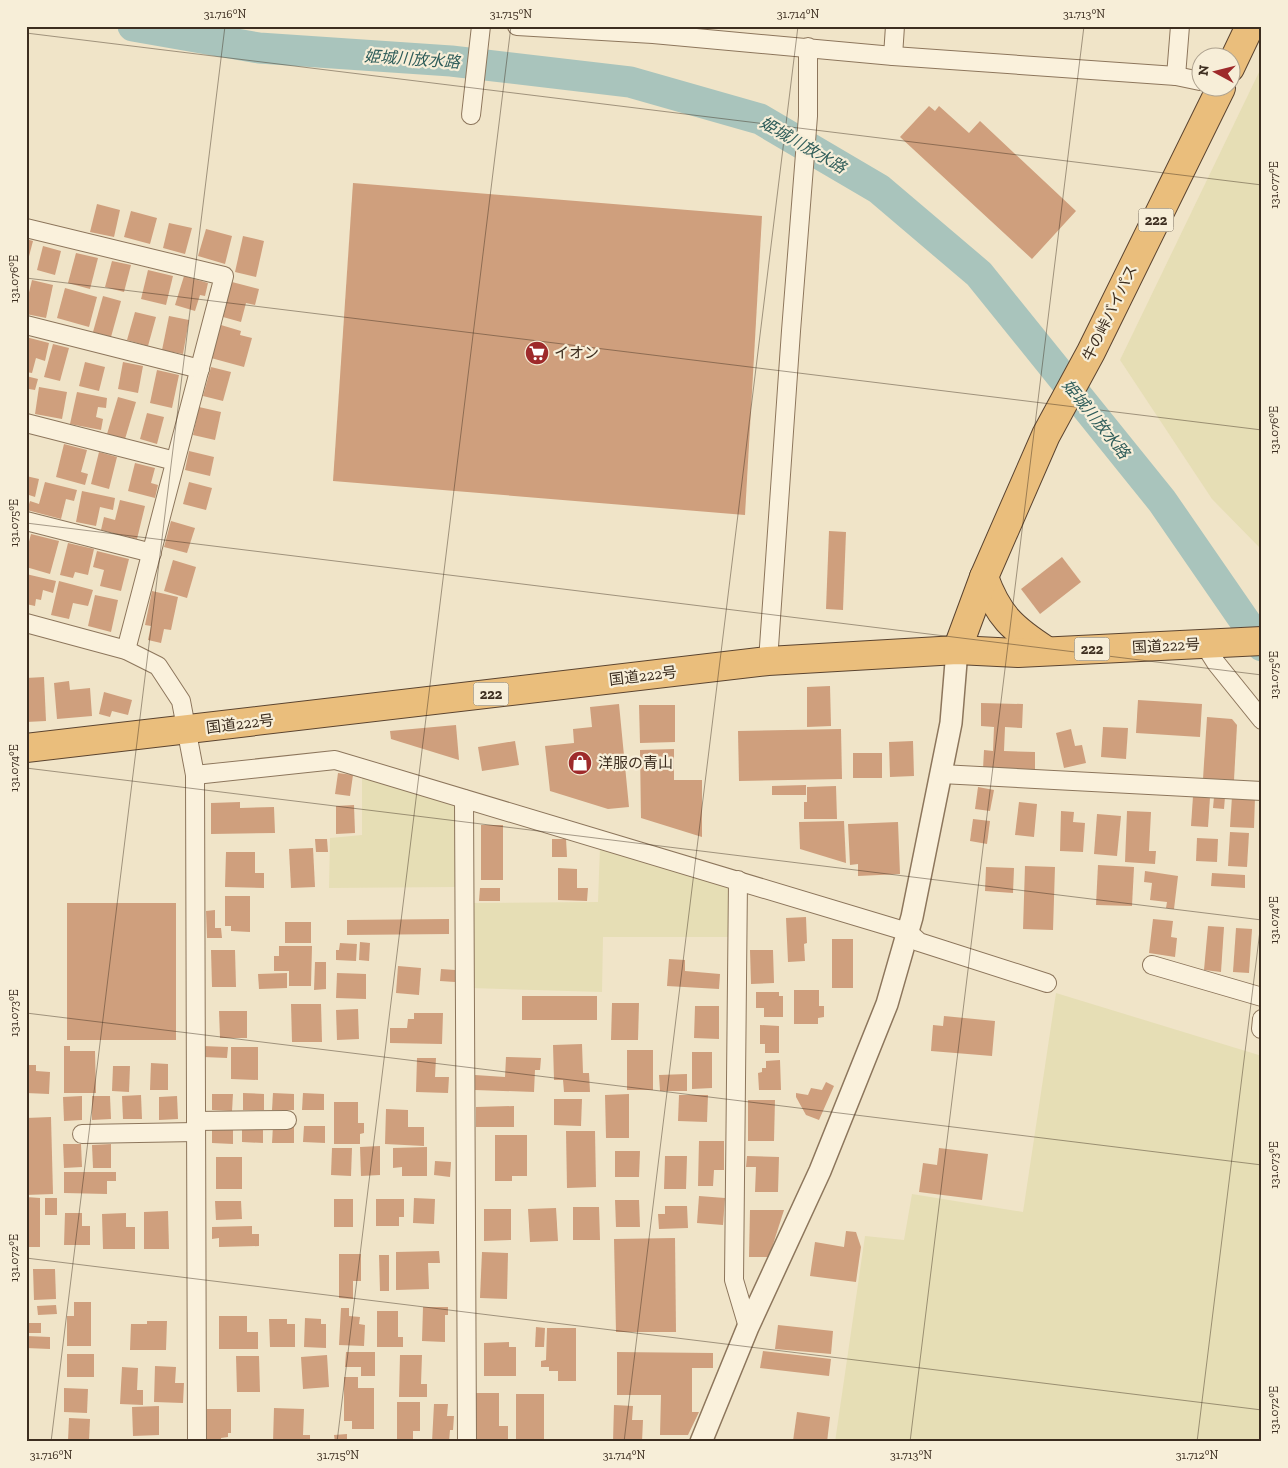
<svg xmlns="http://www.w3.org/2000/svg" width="1288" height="1468" font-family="'Zilla Slab','Noto Sans JP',serif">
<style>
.farmland{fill:#e6deb5}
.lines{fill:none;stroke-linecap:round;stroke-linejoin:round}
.river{stroke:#a9c4bc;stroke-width:31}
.building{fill:#cf9f7d}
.minor-casing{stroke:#8d765c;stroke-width:20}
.tertiary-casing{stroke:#8d765c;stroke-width:24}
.trunk-casing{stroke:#5b4430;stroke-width:30}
.minor{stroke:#faf1dc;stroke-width:18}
.tertiary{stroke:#faf1dc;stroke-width:21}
.trunk{stroke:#eabe7c;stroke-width:28}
.ticks{fill:none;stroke:#3d2e20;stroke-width:1;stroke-opacity:0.45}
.labels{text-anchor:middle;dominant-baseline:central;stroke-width:4.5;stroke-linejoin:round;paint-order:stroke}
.shield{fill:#f7eed8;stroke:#756857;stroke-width:1}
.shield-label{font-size:14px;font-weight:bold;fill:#3d2e20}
.street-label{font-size:15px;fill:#3d2e20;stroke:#f7eed8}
.poi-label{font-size:15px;fill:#3d2e20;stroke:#f7eed8;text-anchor:start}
.water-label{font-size:16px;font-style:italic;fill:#2f5d5a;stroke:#f7eed8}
.neatline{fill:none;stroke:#3d2e20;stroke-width:2}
.ticks-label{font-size:12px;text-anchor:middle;fill:#3d2e20}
</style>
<rect width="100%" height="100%" fill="#f0e4c8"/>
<g class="farmland">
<path d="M1262,66V550L1212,499L1120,360Z"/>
<path d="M362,774L458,803L455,887L329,888L330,838L362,835Z"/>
<path d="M600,847L732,888L730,937H603L602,992L471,988V903L598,902Z"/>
<path d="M1056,993L1262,1056V1442H835L865,1236L904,1240L912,1194L1023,1212Z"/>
</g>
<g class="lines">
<path class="river" d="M133,26L259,48L451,61L630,82L760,119L879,189L979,274L1162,501L1262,646"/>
</g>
<g class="building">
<path d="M929,106L935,111L939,106L969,133L980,121L1076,211L1032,259L900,137Z"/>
<path d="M353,183L762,216L745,515L333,481Z"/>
<path d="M97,204L120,210L114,237L90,232Z"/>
<path d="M131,211L157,218L150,244L124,237Z"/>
<path d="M169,223L192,228L185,254L163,248Z"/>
<path d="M206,229L232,236L225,264L198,256Z"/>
<path d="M243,236L264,241L256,277L235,272Z"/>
<path d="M26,239L33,241L27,264H26Z"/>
<path d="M43,246L61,251L55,275L37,270Z"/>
<path d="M76,253L98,258L90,289L68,283Z"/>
<path d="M112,261L131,265L124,292L105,287Z"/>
<path d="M148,270L173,276L166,305L141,299Z"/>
<path d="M184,276L208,283L205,296L200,295L195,311L175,305Z"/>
<path d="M32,280L53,285L46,318L26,314V305Z"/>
<path d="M232,282L259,289L255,305L246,303L241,322L223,317Z"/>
<path d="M65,288L97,297L89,327L57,318Z"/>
<path d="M103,296L121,301L111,337L93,332Z"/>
<path d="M135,312L156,317L148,346L127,340Z"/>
<path d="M169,316L189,320L183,354L162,350Z"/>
<path d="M221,325L241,331L240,335L252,338L244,367L211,358Z"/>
<path d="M26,337L49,343L45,361L36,358L32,373L26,372Z"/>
<path d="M53,344L69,348L60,381L44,377Z"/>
<path d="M85,362L105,367L99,391L79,386Z"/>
<path d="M123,362L143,366L138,393L118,389Z"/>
<path d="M211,367L231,372L223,401L203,396Z"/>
<path d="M157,370L179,375L172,408L150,403Z"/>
<path d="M26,376L38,379L35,390L29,389L27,399Z"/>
<path d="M39,387L67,392L62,419L35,414Z"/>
<path d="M77,392L107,398L106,408L98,407L96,417L103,419L101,430L70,424Z"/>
<path d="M118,397L136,402L125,439L107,434Z"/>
<path d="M199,407L221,412L215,440L193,435Z"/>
<path d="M147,413L164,417L157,444L140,439Z"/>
<path d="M64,444L87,450L81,472L88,474L85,485L56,477Z"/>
<path d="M189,451L214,457L210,476L185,470Z"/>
<path d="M99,452L117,457L109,489L91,484Z"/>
<path d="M135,463L155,468L151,483L158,485L155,498L128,491Z"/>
<path d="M26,476L39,479L35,497L26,494Z"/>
<path d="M45,482L77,490L74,501L66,499L61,519L27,510L30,501L39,504Z"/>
<path d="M189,482L212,488L206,510L183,504Z"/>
<path d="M82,491L115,498L113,510L100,507L96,526L76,522Z"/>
<path d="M120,500L145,506L137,539L101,530L104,517L115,520Z"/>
<path d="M171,521L195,528L187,553L164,547Z"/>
<path d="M829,531L846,532L843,610L826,609Z"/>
<path d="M31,534L59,541L50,574L26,567V553Z"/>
<path d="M68,543L94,549L88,575L75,572L73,578L60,575Z"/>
<path d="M97,551L129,559L121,591L100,586L104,570L93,567Z"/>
<path d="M1062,557L1081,582L1040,614L1021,589Z"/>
<path d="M173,560L196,567L187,598L164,591Z"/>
<path d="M26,574L56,581L53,593L43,590L41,600L36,599L35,606L26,604Z"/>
<path d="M59,581L93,590L88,606L73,603L69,619L51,615Z"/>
<path d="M152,591L178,597L171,630L164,629L161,643L148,640L151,626L145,625Z"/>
<path d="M95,595L118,600L111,632L88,626Z"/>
<path d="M44,677L46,721L26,722V678Z"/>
<path d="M69,681L70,690L90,688L92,716L57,719L54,683Z"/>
<path d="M830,686L831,726L807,727V687Z"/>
<path d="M104,692L132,700L128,715L112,711L110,717L99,714Z"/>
<path d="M1138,700L1202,704L1200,737L1136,733Z"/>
<path d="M981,703L1023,704L1022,728L1005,727L1004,751L1035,752V771L983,769L984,750L993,751L994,727L981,726Z"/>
<path d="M619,704L629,807L608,809L550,791L545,746L574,743L573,729L592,727L590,707Z"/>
<path d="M639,705H675V742L640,743Z"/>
<path d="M1207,717L1232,719L1237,725L1234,780L1203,779Z"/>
<path d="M456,725L459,760L391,739L390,731Z"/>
<path d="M1103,727L1128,728L1126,759L1101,757Z"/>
<path d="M841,729L842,779L739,781L738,731Z"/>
<path d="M1071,729L1075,746L1082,745L1086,763L1064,768L1056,733Z"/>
<path d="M515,741L519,765L482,771L478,747Z"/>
<path d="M913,741L914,776L890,777L889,742Z"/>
<path d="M674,749V780H702V837L641,818L640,750Z"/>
<rect x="853" y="753" width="29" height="25"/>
<path d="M338,773L353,775L350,796L335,794Z"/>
<path d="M806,785V795H772V786Z"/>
<path d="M836,786L837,819H804V802H807V787Z"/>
<path d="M978,787L994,790L990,811L975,809Z"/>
<path d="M1193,796L1210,797L1208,827L1191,826Z"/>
<path d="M1232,796L1255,797L1254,828L1230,827Z"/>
<path d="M1214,797H1225L1224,809L1213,808Z"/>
<path d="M240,802V808L274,807L275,833L211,834V803Z"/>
<path d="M1019,802L1037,804L1034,837L1015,835Z"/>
<path d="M354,805L355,833L336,834V806Z"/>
<path d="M1061,811L1074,812L1073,822L1085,823L1083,852L1060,851Z"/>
<path d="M1127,811L1151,812L1149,851H1156L1155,864L1125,862Z"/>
<path d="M1097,814L1121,816L1117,856L1094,854Z"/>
<path d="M973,819L990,821L987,844L970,841Z"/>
<path d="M844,821L846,863L800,849L799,822Z"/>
<path d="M898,822L900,874L858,876V864L850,865L848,824Z"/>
<rect x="481" y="825" width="22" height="55"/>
<rect x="26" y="831" width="2" height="26"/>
<path d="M1230,832L1249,833L1247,867L1228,866Z"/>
<path d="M1197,838L1218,839L1217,862L1196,861Z"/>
<path d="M315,839H327L328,852H316Z"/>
<path d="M552,839H566L567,857H552Z"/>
<path d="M313,848L315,887L291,888L289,849Z"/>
<path d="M226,852H255V873H264V888L225,887Z"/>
<path d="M1098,865L1134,867L1132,906L1096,905Z"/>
<path d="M1025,866L1055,867L1053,930L1023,929Z"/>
<path d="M986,867L1014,868L1013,893L985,891Z"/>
<path d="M558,868L577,869V888H588L587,901L558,900Z"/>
<path d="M1145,871L1178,876L1174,909L1166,908L1167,902L1150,900L1152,883L1144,882Z"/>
<path d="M1212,873L1245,875V888L1211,886Z"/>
<path d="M480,888H500V901H479Z"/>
<path d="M225,896H250V932L231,931V926H225Z"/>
<rect x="67" y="903" width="109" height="137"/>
<path d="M215,910V928H221L222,938H207L206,911Z"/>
<path d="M806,917L807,943L804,944L805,961L788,962L786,918Z"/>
<path d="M449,919V934L347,935V920Z"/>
<path d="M1153,919L1173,921L1171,937L1177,938L1175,957L1149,953Z"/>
<rect x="285" y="922" width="26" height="21"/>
<path d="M1208,926L1224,927L1221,972L1204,970Z"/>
<path d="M1236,928L1252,929L1249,973L1233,972Z"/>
<rect x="832" y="939" width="21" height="49"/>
<path d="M360,942L370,943L369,961L359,960Z"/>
<path d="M340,943L357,944L356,961L336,960V950H339Z"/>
<path d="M279,946H312L311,986H289V971H274V956H279Z"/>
<path d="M211,950H235L236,987H212Z"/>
<path d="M750,950H773L774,983L751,984Z"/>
<path d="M669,959L685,960V971L720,974L719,989L667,986Z"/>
<path d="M315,962H326V989L314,990Z"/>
<path d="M398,966L421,968L419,995L396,993Z"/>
<path d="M441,969L455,970V982L440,981Z"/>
<path d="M287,973V988L259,989L258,974Z"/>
<path d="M337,973L366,974V999L336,998Z"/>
<path d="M794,990H819V1006H824V1017L818,1018V1024H794Z"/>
<path d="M756,992H779V996H783V1017H764V1008H756Z"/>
<rect x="522" y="996" width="75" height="24"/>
<path d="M612,1003H639L638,1040H611Z"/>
<path d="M291,1004H321L322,1042H292Z"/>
<path d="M695,1006H719V1039L694,1038Z"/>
<path d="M358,1009L359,1039L337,1040L336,1010Z"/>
<path d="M219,1011H247V1038H220Z"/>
<path d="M414,1013H443L442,1044L390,1043V1028H407L408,1019H414Z"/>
<path d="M944,1016L995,1021L992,1056L931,1051L933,1025L943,1026Z"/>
<path d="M760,1025L779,1026V1053H765V1044H760Z"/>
<path d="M582,1044L583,1073H589L590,1092H564L563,1080H554L553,1045Z"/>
<path d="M64,1046H70V1051H95L96,1093H64Z"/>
<path d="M203,1046L228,1047L227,1058L203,1057Z"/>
<path d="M231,1047H258V1080L231,1079Z"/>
<rect x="627" y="1050" width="26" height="40"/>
<path d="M692,1052H712V1088L692,1089Z"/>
<path d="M506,1057L541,1058L540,1070H535L534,1092L475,1090V1075L505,1077Z"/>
<path d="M417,1058H436L435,1077H449L448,1093L416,1092Z"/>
<path d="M780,1060L781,1090H759L758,1073L762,1072V1068H766V1061Z"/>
<path d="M151,1063L168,1064V1090H150Z"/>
<path d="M26,1065H36V1071L50,1072L49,1094L26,1093Z"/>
<path d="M113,1066H130L129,1092L112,1091Z"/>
<path d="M687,1074V1091H660L659,1075Z"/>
<path d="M826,1082L834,1086L819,1120L806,1115L796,1097V1093L808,1095L811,1088L822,1090Z"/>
<path d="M243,1093L264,1094V1110H243Z"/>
<path d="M273,1093L294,1094V1110H272Z"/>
<path d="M303,1093L324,1094V1110H302Z"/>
<path d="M212,1094H233L232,1111L212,1110Z"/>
<path d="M629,1094V1138H606L605,1095Z"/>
<path d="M141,1095L142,1119H123L122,1096Z"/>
<path d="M679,1095H708L707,1122L678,1121Z"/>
<path d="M82,1096V1120L64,1121L63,1097Z"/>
<path d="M92,1096H110L111,1119L92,1120Z"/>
<path d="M177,1096L178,1119L159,1120V1097Z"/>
<path d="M554,1099H582L581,1126L554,1125Z"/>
<path d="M748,1100H775L774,1141H748Z"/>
<path d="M334,1102H358V1123H364V1133L360,1134V1144H334Z"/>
<path d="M514,1106V1127H476V1107Z"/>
<path d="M386,1109L408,1110V1127H424V1146L385,1144Z"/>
<path d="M51,1117L53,1194L26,1195V1118Z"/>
<path d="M242,1126H263V1143L242,1142Z"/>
<path d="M273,1126L294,1127V1143H272Z"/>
<path d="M304,1126H325V1143L303,1142Z"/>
<path d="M212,1127H233V1144L212,1143Z"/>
<path d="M566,1131H595L596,1187L567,1188Z"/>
<path d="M495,1135H527V1176H512V1181H495Z"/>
<path d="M699,1141H724V1170H714L713,1186H698Z"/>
<path d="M63,1144H81L82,1167L64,1168Z"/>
<path d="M111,1144V1168H93L92,1145Z"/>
<path d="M380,1146V1175L361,1176L360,1147Z"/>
<path d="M427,1147V1176H402V1167L393,1168V1148Z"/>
<path d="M332,1148H352L351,1176L331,1175Z"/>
<path d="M939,1148L988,1154L982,1200L919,1192L923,1163L937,1165Z"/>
<path d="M615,1151H640L639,1177H615Z"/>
<path d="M665,1156H687L686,1189H664Z"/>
<path d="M747,1156L779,1157L778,1192H755L756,1167H746Z"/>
<rect x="216" y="1157" width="26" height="32"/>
<path d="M435,1161L451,1162L450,1177L434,1175Z"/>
<path d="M64,1172H116V1181H107V1194L64,1193Z"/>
<path d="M699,1196L725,1198L723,1225L697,1223Z"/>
<path d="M26,1197L40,1198V1247H26Z"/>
<rect x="45" y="1198" width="12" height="17"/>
<path d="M414,1198L435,1199L434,1224L413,1223Z"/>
<rect x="334" y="1199" width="19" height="28"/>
<path d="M376,1199H404V1217H399V1226H376Z"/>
<path d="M615,1200H639L640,1227H616Z"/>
<path d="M215,1201H241L242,1219L216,1220Z"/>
<path d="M665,1206H687L688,1228L659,1229L658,1214H665Z"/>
<path d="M573,1207H599L600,1240H573Z"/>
<path d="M556,1208L558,1241L530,1242L528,1209Z"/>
<path d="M484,1209H511V1240L484,1241Z"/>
<path d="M750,1210H784L769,1257H749Z"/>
<path d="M168,1211L169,1249H144V1212Z"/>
<path d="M65,1213H82V1226H90V1245H64Z"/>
<path d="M126,1213V1227H135V1249H103L102,1214Z"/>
<path d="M252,1226V1234H259V1246L219,1247V1238L212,1239V1227Z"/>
<path d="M846,1231L856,1232L861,1247L856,1282L810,1276L815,1242L844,1247Z"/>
<path d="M675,1238L676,1332H616L614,1239Z"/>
<path d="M439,1251L440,1263H428L429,1289L396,1290V1252Z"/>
<path d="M482,1252L508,1253L507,1299L480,1298Z"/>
<path d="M339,1254H361V1281H353V1299L339,1298Z"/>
<path d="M379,1255H389V1291H380Z"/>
<path d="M33,1269H55L56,1299L34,1300Z"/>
<path d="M74,1302H91V1346H67V1316H74Z"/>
<path d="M56,1305L57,1314L38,1315L37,1306Z"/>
<path d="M423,1307H448V1315H445V1342L422,1341Z"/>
<path d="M341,1308H349V1316L360,1317L359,1324L365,1325L364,1346L339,1345Z"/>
<path d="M377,1311H398V1337H403V1347H377Z"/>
<path d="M219,1316H247V1332H258V1349H219Z"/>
<path d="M305,1318L321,1319V1324H326V1348L304,1347Z"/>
<path d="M269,1319H287V1324H295V1347H270Z"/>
<path d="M147,1321H167L166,1350H130L131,1324H147Z"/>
<rect x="26" y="1323" width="15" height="10"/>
<path d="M778,1325L833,1331L831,1354L775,1349Z"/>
<path d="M536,1327L545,1328L544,1347H535Z"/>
<path d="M547,1328H576V1381H558V1371H549V1367H541V1361L546,1360Z"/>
<path d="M26,1336L50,1337V1349L26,1348Z"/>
<path d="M509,1342V1347H516V1376H484V1343Z"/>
<path d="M763,1351L831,1359L829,1376L760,1368Z"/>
<path d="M346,1352H375V1376H361V1367H345Z"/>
<path d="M617,1352L713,1353V1368H692V1412H699L688,1435H660L661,1395H617Z"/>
<rect x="67" y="1354" width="27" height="23"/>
<path d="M327,1355L329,1387L303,1389L301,1357Z"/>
<path d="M400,1355H422L421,1384H427V1397H399Z"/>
<path d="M236,1356H259L260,1392H237Z"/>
<path d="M155,1366L176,1367L175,1383H184L183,1403L154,1402Z"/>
<path d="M122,1367L138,1368L137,1390H143V1405L120,1404Z"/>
<path d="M344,1377H358V1388H374V1429H352V1421H344Z"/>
<path d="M64,1388L88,1389L87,1413L64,1412Z"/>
<path d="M475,1393H499V1426H508V1442H476Z"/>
<rect x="516" y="1394" width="28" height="48"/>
<path d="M397,1402H420V1431H413V1442H397Z"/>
<path d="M434,1404H448L447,1416H454L453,1430H450L449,1442H432Z"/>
<path d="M614,1405L633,1406L632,1420H643L642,1442H613Z"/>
<path d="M159,1406V1435L133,1436L132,1407Z"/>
<path d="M274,1408L304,1409L303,1435H310V1442H273Z"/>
<path d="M207,1409H231V1433H228V1437L221,1438V1442H207Z"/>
<path d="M797,1412L830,1417L827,1442L793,1441Z"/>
<path d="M69,1418L90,1419L89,1441H68Z"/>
<path d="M347,1434V1442H335L334,1435Z"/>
</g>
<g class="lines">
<g class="minor-casing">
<g id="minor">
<path d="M517,26L653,34L893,56L1176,76L1200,81"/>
<path d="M893,56L895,26"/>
<path d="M1176,76L1180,26"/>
<path d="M471,115L481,26"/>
<path d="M26,228L224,276L126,650"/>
<path d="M26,325L200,369"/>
<path d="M26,423L175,461"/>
<path d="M26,521L152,553"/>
<path d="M26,623L126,650L158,666L181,701L195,775L197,1442"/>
<path d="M1204,644L1216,663L1262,720"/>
<path d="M768,661L791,331L808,116V47"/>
<path d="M941,774L1262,791"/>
<path d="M195,775L335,760L908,932L919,942L1047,983"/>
<path d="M464,799L467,1442"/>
<path d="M738,880L734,1280L748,1327"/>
<path d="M1152,965L1262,997"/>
<path d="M1261,1029L1262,1019"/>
<path d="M196,1121L287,1120"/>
<path d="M82,1134L196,1132"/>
</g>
</g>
<g class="tertiary-casing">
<path id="tertiary" d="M701,1442L748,1327L820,1171L887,1004L912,917L951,723L957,650"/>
</g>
<g class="trunk-casing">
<g id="trunk">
<path d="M1230,68L1250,26"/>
<path d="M984,577C998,616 1013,629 1047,651"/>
<path d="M957,650L984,577L1046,435L1091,352L1221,88"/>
<path d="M26,748L768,661L957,650L1018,653L1262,641"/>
</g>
</g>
<use href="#minor" class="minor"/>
<use href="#tertiary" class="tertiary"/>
<use href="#trunk" class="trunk"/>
</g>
<path class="ticks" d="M26,33L1262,185M26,278L1262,430M26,523L1262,675M26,768L1262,920M26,1013L1262,1165M26,1258L1262,1410M51,1442L225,26M337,1442L511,26M624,1442L798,26M910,1442L1084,26M1197,1442L1262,914"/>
<defs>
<g id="supermarket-disc" transform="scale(1.25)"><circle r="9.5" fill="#9e2a2b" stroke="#f7eed8"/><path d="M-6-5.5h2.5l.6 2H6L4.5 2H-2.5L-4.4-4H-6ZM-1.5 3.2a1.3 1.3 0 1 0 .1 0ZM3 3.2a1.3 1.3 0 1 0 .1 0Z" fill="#fff"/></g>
<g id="shop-disc" transform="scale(1.25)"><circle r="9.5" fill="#9e2a2b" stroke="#f7eed8"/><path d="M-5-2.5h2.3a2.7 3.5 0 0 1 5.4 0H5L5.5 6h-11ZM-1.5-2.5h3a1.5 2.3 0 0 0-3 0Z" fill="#fff"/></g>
</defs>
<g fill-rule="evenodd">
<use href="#supermarket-disc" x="537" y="353"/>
<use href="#shop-disc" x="580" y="763"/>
</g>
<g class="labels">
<g class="shield">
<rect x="1138.5" y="208.5" width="35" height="23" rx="4"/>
<rect x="1074.5" y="637.5" width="35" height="23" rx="4"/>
<rect x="473.5" y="682.5" width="35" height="23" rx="4"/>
</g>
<g class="shield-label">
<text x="1156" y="220">222</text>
<text x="1092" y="649">222</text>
<text x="491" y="694">222</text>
</g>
<g class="street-label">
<text transform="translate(1110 313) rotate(-64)">牛の峠バイパス</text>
<text transform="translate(1166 646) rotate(-3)">国道222号</text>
<text transform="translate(643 676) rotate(-7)">国道222号</text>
<text transform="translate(240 724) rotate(-7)">国道222号</text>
</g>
<g class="poi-label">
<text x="554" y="353">イオン</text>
<text x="598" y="763">洋服の青山</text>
</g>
<g class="water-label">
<text transform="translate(412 59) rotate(4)">姫城川放水路</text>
<text transform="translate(803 145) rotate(30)">姫城川放水路</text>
<text transform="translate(1096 419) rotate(51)">姫城川放水路</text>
</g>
</g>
<rect width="1288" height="1468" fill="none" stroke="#f7eed8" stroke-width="55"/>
<g transform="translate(1216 72) rotate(277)"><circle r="24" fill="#f7eed8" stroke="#ada18e"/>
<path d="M0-4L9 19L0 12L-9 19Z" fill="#9e2a2b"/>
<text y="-8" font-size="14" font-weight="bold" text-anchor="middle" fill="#3d2e20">N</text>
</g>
<rect x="28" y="28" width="1232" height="1412" class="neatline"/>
<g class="ticks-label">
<text x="225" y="18">31.716°N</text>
<text x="511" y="18">31.715°N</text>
<text x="798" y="18">31.714°N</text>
<text x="1084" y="18">31.713°N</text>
<text transform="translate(1274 185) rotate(-90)" y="4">131.077°E</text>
<text transform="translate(14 279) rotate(-90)" y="4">131.076°E</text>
<text transform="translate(1274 430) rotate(-90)" y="4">131.076°E</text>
<text transform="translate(14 523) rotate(-90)" y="4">131.075°E</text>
<text transform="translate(1274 675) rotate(-90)" y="4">131.075°E</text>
<text transform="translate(14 768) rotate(-90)" y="4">131.074°E</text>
<text transform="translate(1274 920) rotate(-90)" y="4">131.074°E</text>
<text transform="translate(14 1013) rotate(-90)" y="4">131.073°E</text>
<text transform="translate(1274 1165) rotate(-90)" y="4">131.073°E</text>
<text transform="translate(14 1258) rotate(-90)" y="4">131.072°E</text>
<text transform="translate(1274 1410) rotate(-90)" y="4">131.072°E</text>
<text x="51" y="1459">31.716°N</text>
<text x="338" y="1459">31.715°N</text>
<text x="624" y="1459">31.714°N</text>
<text x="911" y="1459">31.713°N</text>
<text x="1197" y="1459">31.712°N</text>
</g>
</svg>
